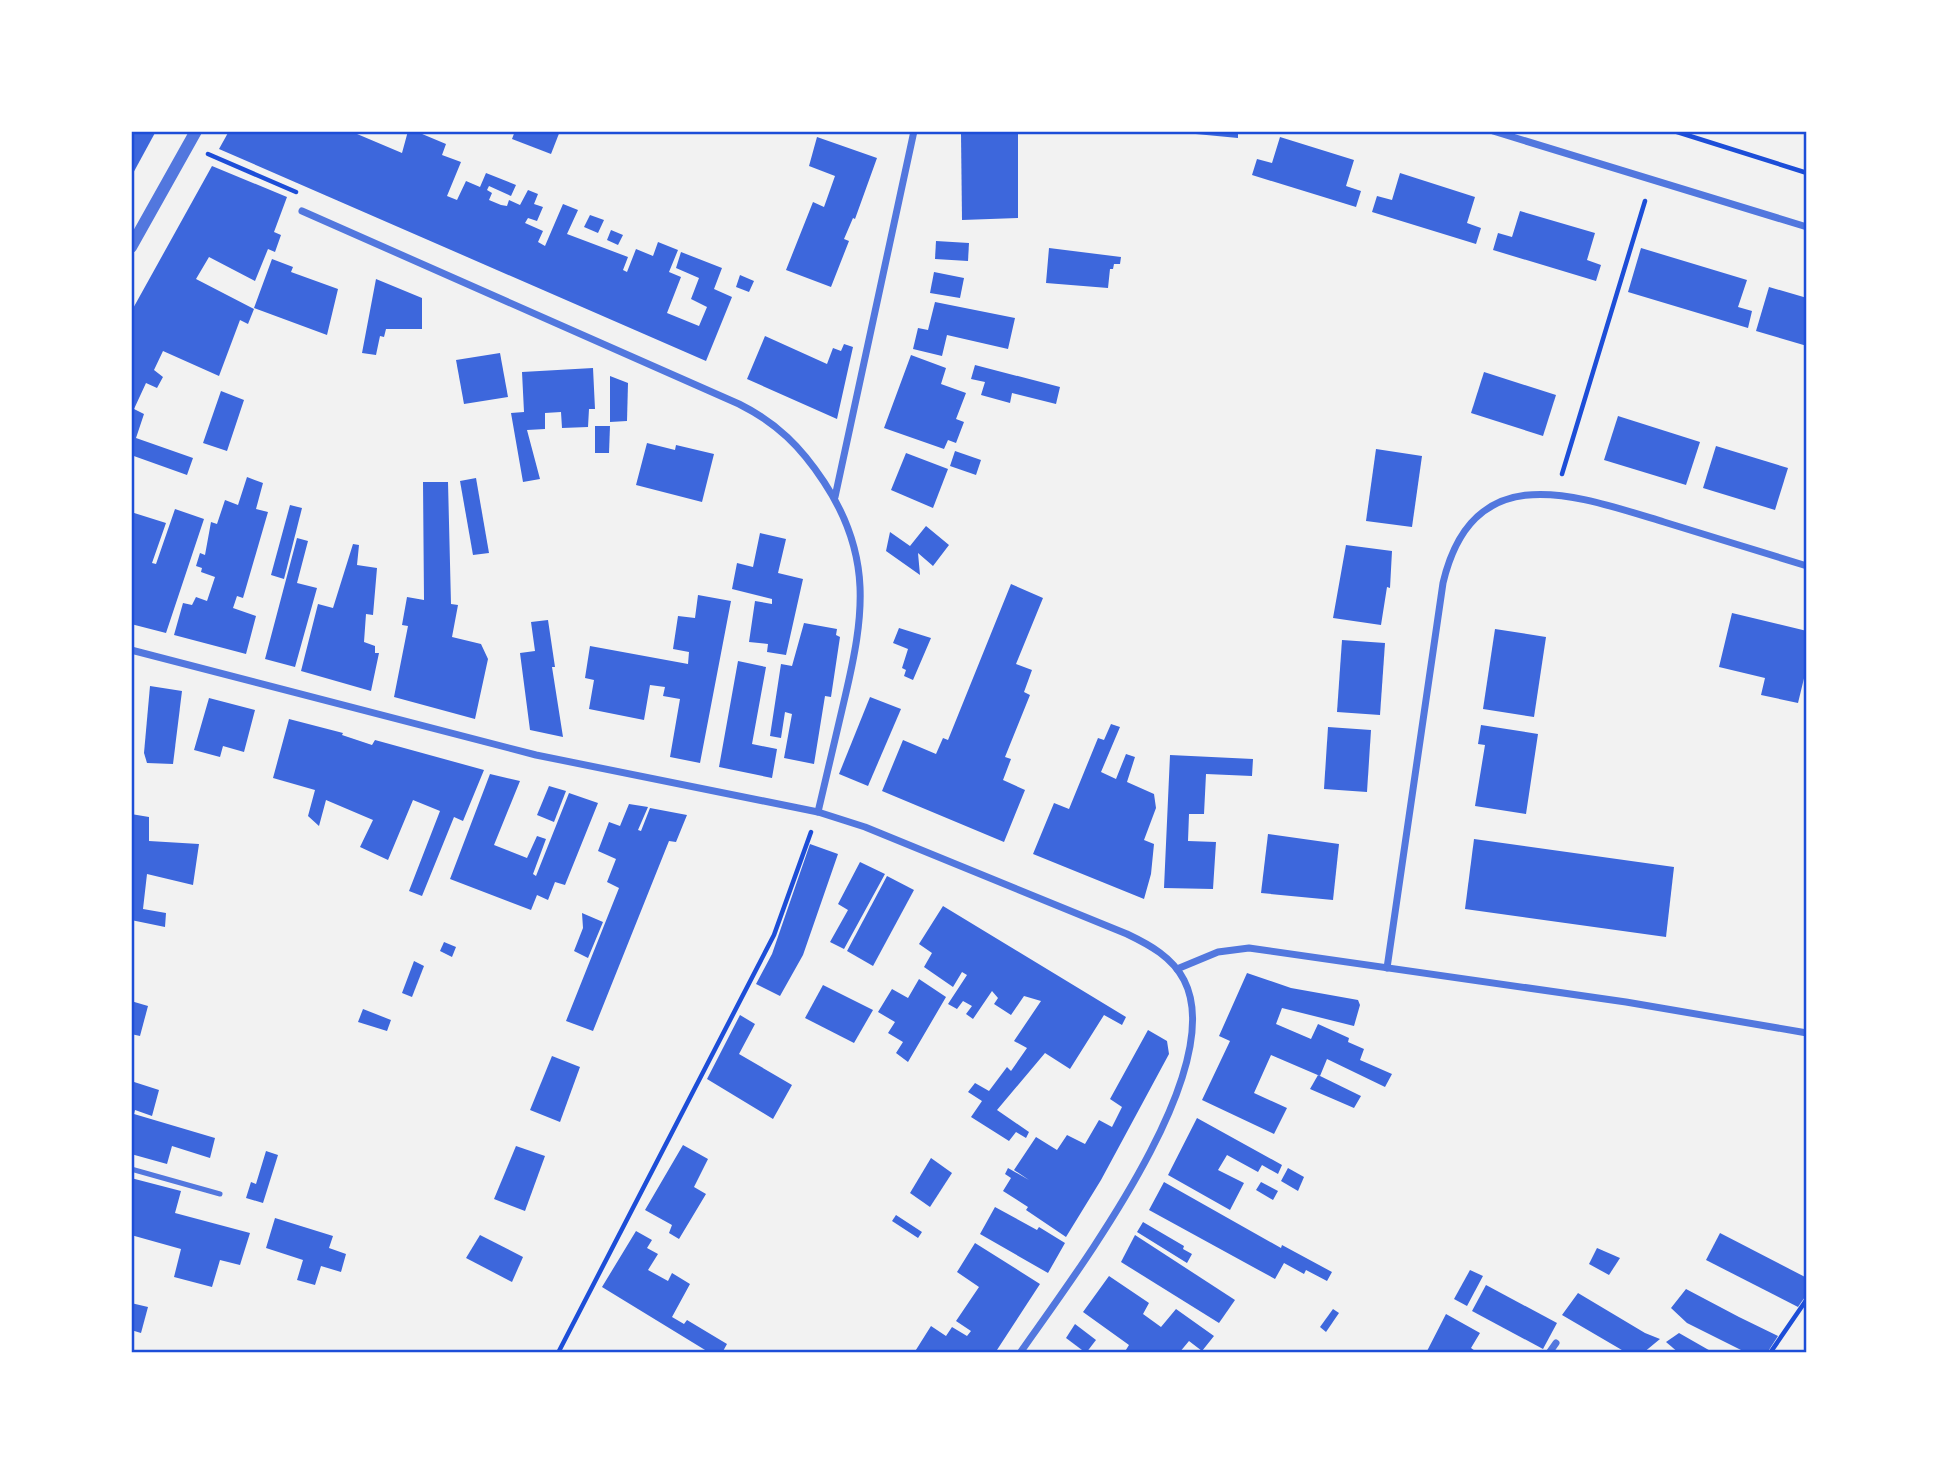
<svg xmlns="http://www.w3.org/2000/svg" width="1938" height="1484" font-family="'Nunito Sans',sans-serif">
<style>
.building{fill:#3d67dc}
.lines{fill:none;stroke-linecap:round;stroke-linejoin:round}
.path{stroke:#1d4ed8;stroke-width:4.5}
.service{stroke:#5277de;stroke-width:5}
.minor{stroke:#5277de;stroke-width:7}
.tertiary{stroke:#5277de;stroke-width:12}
.neatline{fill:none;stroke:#1d4ed8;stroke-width:2.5}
</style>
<rect width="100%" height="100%" fill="#f2f2f2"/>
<g class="building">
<path d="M131,131H156L131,177Z"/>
<path d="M229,131H350L402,153L408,131H415L446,144L442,155L461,162L447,196L457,200L466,181L480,187L486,173L516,185L511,196L489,186L487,190L492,193L489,200L501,205L507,206L509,200L520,205L528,190L538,194L534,204L543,207L537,221L528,218L525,223L543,231L538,242L545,246L563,204L578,210L567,234L628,257L623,270L627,272L636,249L653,256L658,242L678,250L669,272L681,277L667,313L699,326L707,307L691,299L699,278L676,268L681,252L722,268L714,289L732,297L706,361L219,149Z"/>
<path d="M515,131H560L551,154L512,139Z"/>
<path d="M969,131H1018V218L962,220L961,134Z"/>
<path d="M1164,131H1238V138Z"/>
<path d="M817,137L877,158L855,219L853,218L844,239L849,241L831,287L786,270L813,202L824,207L835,176L809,166Z"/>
<path d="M1280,137L1354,160L1346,186L1361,191L1356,207L1252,175L1257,159L1272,163Z"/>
<path d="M212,166L287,197L274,232L281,235L275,252L268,249L255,281L209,257L196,279L254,309L248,324L240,320L219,376L163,351L154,370L163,377L157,388L146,383L134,409L144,414L136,438L193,458L187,475L131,455V312Z"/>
<path d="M1400,173L1475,197L1467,223L1481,228L1476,244L1372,212L1377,196L1392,200Z"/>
<path d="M1520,211L1595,233L1587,260L1601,265L1596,281L1493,250L1498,233L1512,237Z"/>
<path d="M590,215L604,220L598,233L584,227Z"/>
<path d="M611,230L623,235L618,245L607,240Z"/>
<path d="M936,241L969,243L968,261L935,259Z"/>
<path d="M1049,248L1121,257L1120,264H1114L1113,269H1110L1108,288L1046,283Z"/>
<path d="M1641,248L1747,280L1738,307L1752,311L1748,328L1628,292Z"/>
<path d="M272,259L293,267L291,272L338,289L327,335L254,308Z"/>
<path d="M934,272L964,278L960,298L930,293Z"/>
<path d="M740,275L754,281L749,292L736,287Z"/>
<path d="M376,279L422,298V329H386L384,337L380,336L376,355L362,353Z"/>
<path d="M1769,287L1807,298V346L1756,331Z"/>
<path d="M935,302L1015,318L1008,349L947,335L942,356L913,349L918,328L928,330Z"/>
<path d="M765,336L827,364L833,348L841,351L844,344L853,347L837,419L747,379Z"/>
<path d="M500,353L508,397L464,404L456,360Z"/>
<path d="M911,355L946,368L941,384L966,393L956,419L964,422L956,443L948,440L944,449L884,428Z"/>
<path d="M975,365L1060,387L1056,404L1012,393L1010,403L981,395L985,382L971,379Z"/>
<path d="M593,368L595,409H589L588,427L562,428L561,412L545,413V429L527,430L540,479L523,482L511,413L524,412L522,372Z"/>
<path d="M1484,372L1556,395L1543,436L1471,413Z"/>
<path d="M610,376L628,383L627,421L610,422Z"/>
<path d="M221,391L244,400L227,451L203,443Z"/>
<path d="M1618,416L1700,442L1686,485L1604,460Z"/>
<path d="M595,426H610L609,453H595Z"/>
<path d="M647,443L675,450L676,445L714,454L702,502L636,485Z"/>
<path d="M1716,446L1788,468L1775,510L1703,488Z"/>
<path d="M1376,449L1422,456L1412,527L1366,521Z"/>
<path d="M955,451L981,460L976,475L950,466Z"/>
<path d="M906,453L948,469L933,508L891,490Z"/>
<path d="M247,477L263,483L256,509L268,512L243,598L237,596L233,608L256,616L246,654L174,635L183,603L192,605L196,597L207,601L215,577L201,572L202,568L196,566L200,553L205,555L211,522L217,524L225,500L238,505Z"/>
<path d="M476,478L489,553L473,555L460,481Z"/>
<path d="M423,482H448L451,604L458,605L452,637L481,644L488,659L475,719L394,697L408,626L402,625L407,597L424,600Z"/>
<path d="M290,505L302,508L284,579L271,575Z"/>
<path d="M175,509L204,519L166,633L131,624V512L166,523L152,563L156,564Z"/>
<path d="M926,526L949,545L933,566L918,553L920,575L886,551L890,532L910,546Z"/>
<path d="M760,533L786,539L778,573L803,579L786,655L767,652L768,644L749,642L755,601L772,604V599L732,589L737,563L753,567Z"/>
<path d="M297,538L308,541L297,583L317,588L295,667L265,659Z"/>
<path d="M353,544L359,545L357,565L377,568L373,615L366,614L364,642L375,646V653H379L371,691L301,671L318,604L333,608Z"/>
<path d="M1346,545L1392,551L1390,588L1387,587L1381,625L1333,618Z"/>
<path d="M1011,584L1043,598L1016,664L1032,670L1024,692L1030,695L1005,757L1011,759L1003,780L1025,790L1004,842L882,791L903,740L936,754L943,738L948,740Z"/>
<path d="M698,595L731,601L700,763L670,757L680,699L663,696L665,687L650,685L644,720L589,709L594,680L585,678L590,646L688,664L689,652L673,649L678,616L695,618Z"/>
<path d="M1732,613L1807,631V666L1798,703L1761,695L1765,678L1719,667Z"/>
<path d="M548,620L555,667H552L563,737L530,730L520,653L535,651L531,622Z"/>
<path d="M804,623L837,629L836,635L840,637L831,697L825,696L814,764L784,758L792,714L785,712L781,738L770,736L781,664L792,666Z"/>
<path d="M899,628L931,638L913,680L904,676L906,670L902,668L908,649L893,643Z"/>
<path d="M1495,629L1546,637L1534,717L1483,709Z"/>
<path d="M1342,640L1385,643L1380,715L1337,712Z"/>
<path d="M738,661L766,667L752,744L777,749L772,778L719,767Z"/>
<path d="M150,686L182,691L173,764L147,763L144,753Z"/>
<path d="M870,697L901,709L868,786L839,774Z"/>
<path d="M209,698L255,710L244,752L223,746L220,757L194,750Z"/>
<path d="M289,719L343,733L342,735L372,745L375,740L484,770L463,821L454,817L422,896L409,891L440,811L413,800L388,860L360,847L373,820L326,800L319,826L308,816L315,790L273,778Z"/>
<path d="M1111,724L1120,727L1101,772L1116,779L1126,754L1135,757L1127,782L1154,794L1156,808L1144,840L1154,844L1151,874L1144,899L1033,854L1054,803L1069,809L1098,738L1104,740Z"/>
<path d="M1481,725L1538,734L1526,814L1475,806L1485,745L1478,744Z"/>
<path d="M1328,727L1371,730L1367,792L1324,789Z"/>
<path d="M1170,755L1253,759L1252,776L1206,774L1204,814H1189L1188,841L1216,842L1213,889L1164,888Z"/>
<path d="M490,774L520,781L494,845L527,858L537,836L546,839L533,874L536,876L569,793L598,803L565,885L555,882L548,900L537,895L531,910L450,879Z"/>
<path d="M549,786L566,791L554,822L537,815Z"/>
<path d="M629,804L648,807L638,830L641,831L650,808L687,815L676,842L669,841L593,1031L566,1021L619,888L607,882L616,859L598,851L609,822L620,826Z"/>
<path d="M131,814L149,817V841L199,844L193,885L147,874L143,909L166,913L165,927L131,920Z"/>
<path d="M1268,834L1339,844L1333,900L1261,893Z"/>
<path d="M1474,839L1674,867L1666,937L1465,909Z"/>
<path d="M810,844L838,854L803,955L780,996L756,984L772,954Z"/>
<path d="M860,862L885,874L844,949L830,942L848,910L838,904Z"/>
<path d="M887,876L914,890L873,966L847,951Z"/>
<path d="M943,906L1126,1017L1122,1025L1104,1015L1070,1069L1045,1053L997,1110L1029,1132L1026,1138L1016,1132L1009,1141L971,1117L982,1101L968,1092L975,1083L989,1091L1007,1067L1011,1071L1027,1048L1014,1041L1041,1001L1024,996L1011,1015L994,1004L998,998L992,991L973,1019L966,1014L972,1006L963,1001L957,1009L948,1004L967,975L962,972L953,987L924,967L932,953L919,944Z"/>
<path d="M582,913L603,922L588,958L574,951L583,928Z"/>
<path d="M444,942L456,947L452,957L440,951Z"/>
<path d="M414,961L424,966L412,997L402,993Z"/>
<path d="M1247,973L1291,988L1358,1000L1360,1005L1354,1026L1282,1008L1276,1024L1311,1039L1318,1024L1349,1038L1348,1042L1364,1049L1360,1060L1392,1074L1385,1087L1327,1059L1320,1076L1271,1055L1254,1093L1287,1108L1274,1134L1202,1100L1230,1041L1219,1036Z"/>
<path d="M919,979L946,997L908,1062L896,1053L903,1042L888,1033L895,1022L878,1012L892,989L908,998Z"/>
<path d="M823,985L873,1010L854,1043L805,1018Z"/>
<path d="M131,1001L148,1006L140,1036L131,1034Z"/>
<path d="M363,1009L391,1020L387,1031L358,1022Z"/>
<path d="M740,1015L755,1024L739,1054L792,1085L773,1119L707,1079Z"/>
<path d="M1148,1030L1167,1041L1169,1054L1101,1180L1066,1237L1026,1210L1028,1207L1003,1191L1011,1178L1005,1174L1008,1168L1029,1180L1014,1170L1036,1137L1057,1150L1067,1135L1085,1144L1099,1120L1112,1127L1122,1107L1110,1099Z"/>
<path d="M552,1056L580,1067L560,1122L530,1110Z"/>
<path d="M1318,1075L1361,1096L1354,1108L1310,1089Z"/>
<path d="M131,1081L159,1090L152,1116L135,1110L134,1114L215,1138L210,1158L172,1146L167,1164L131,1154Z"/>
<path d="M1197,1118L1282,1165L1278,1174L1262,1165L1258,1172L1227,1155L1218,1170L1244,1183L1230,1210L1168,1175Z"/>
<path d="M683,1145L708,1159L694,1187L706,1194L679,1239L669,1233L672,1225L645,1210Z"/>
<path d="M516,1146L545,1156L525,1211L494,1199Z"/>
<path d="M266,1151L278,1155L263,1203L246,1198L251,1182L256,1184Z"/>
<path d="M931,1158L952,1173L930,1207L910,1193Z"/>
<path d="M1288,1168L1304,1177L1298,1191L1281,1181Z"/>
<path d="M131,1178L181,1191L175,1213L250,1233L240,1265L220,1260L212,1287L174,1277L181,1249L131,1235Z"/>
<path d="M1164,1182L1281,1248L1282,1245L1332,1272L1327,1281L1306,1270L1304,1274L1284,1263L1275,1279L1149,1210Z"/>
<path d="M1261,1182L1278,1191L1273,1200L1256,1190Z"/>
<path d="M995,1207L1037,1230L1039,1227L1065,1243L1048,1273L980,1234Z"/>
<path d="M896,1215L922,1232L918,1238L892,1221Z"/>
<path d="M275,1218L333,1236L329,1248L346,1254L341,1272L321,1266L315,1285L297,1280L303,1260L266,1248Z"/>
<path d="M1143,1222L1184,1246L1183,1249L1192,1254L1187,1263L1137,1232Z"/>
<path d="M636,1231L652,1240L647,1248L658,1254L648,1270L668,1281L672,1273L690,1284L672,1317L684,1324L687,1320L727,1344L722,1353H710L602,1287Z"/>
<path d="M1720,1233L1807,1278V1294L1798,1307L1706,1260Z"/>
<path d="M480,1235L523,1257L512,1282L466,1258Z"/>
<path d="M1135,1235L1235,1300L1219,1323L1121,1262Z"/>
<path d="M975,1243L1040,1284L995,1353H914L931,1326L946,1336L952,1327L967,1336L971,1331L956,1321L979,1287L957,1272Z"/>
<path d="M1597,1248L1620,1258L1609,1275L1589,1264Z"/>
<path d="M1470,1270L1483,1276L1467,1306L1454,1299Z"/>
<path d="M1109,1276L1149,1303L1143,1314L1161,1327L1176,1309L1214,1336L1202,1351L1189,1341L1179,1353H1124L1129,1345L1083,1312Z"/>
<path d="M1486,1285L1557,1323L1543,1349L1472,1311Z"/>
<path d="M1686,1289L1739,1317L1778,1336L1767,1353H1747L1687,1323L1671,1308Z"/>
<path d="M1578,1293L1645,1333L1660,1339L1643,1353H1627L1562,1315Z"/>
<path d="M131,1303L148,1307L141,1333L131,1330Z"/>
<path d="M1333,1309L1339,1313L1326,1332L1320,1327Z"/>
<path d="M1446,1314L1480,1333L1471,1348L1478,1353H1426Z"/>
<path d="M1075,1324L1096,1340L1086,1353L1066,1338Z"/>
<path d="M1679,1333L1714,1353H1679L1666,1342Z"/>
</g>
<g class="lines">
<g class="path">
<path d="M1674,131L1807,173"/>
<path d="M208,154L296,192"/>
<path d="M1562,474L1645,201"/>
<path d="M558,1353L774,935L811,832"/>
<path d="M1770,1353L1807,1299"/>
</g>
<path class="service" d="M131,1169L220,1194"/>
<g class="minor">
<path d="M1493,131L1807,227"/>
<path d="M302,211L739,404C777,423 801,447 824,482C873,556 864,616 845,697C836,735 827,774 818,812"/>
<path d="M835,497L914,131"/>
<path d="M131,650L536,755L818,812L865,827L1127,934C1150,945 1172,957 1184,980C1231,1071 1072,1278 1020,1353"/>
<path d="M1387,968L1443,583C1473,456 1575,495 1664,522C1712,537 1759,551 1807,566"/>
<path d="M1177,969L1218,952L1249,948L1626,1002L1807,1033"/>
<path d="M1549,1353L1556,1343"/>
</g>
<path class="tertiary" d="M131,247L196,131"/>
</g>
<rect width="1938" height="1484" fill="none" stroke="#ffffff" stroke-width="266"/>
<rect x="133" y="133" width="1672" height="1218" class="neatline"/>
</svg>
